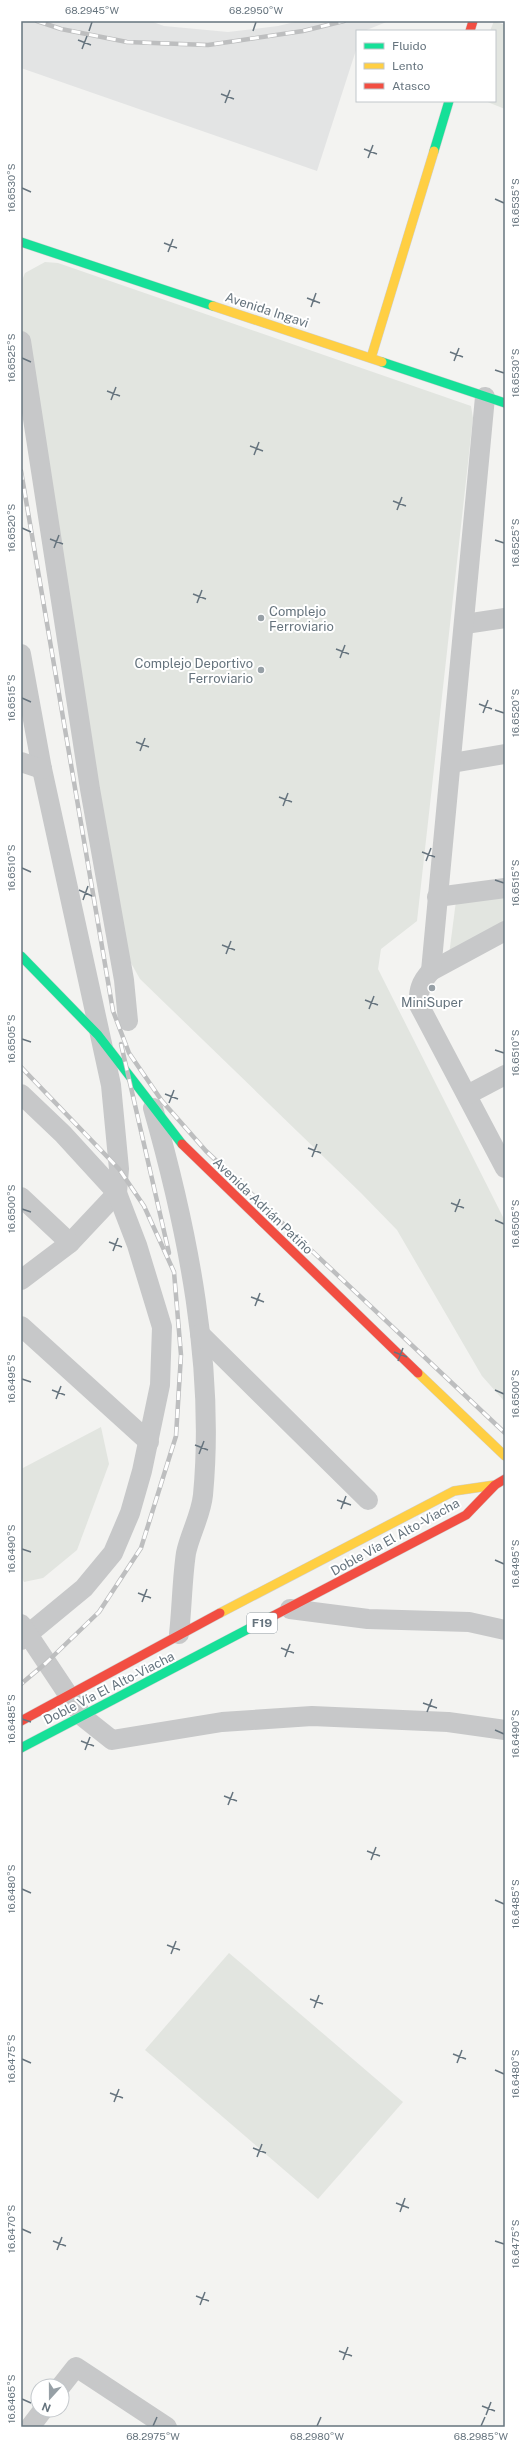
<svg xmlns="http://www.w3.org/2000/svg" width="526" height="2448" font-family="'Public Sans',sans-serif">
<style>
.built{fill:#e3e4e4}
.green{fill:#e2e5e0}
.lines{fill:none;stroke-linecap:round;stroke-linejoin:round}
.fast-casing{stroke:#d0d0d0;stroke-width:10}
.slow-casing{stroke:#d0d0d0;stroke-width:10}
.jam-casing{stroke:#d0d0d0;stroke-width:10}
.street{stroke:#c7c8c9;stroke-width:20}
.fast{stroke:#16e098;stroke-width:9}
.slow{stroke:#ffcf43;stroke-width:9}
.jam{stroke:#f24e42;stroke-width:9}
.rail-casing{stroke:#bdbebf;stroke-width:4.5}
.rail{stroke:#fff;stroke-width:3;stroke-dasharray:9;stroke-linecap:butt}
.ticks{fill:none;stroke:#66747e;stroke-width:1.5}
.poi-dot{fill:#97a0a6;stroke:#fff;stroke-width:1.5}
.labels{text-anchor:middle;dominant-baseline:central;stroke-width:4;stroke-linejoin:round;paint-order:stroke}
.shield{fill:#fff;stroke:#949ea5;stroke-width:1}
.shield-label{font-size:12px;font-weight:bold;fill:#66747e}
.street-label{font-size:13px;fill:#66747e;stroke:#fff}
.poi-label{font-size:13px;fill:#66747e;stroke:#fff;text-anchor:start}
.neatline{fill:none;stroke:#66747e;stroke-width:1.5}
.ticks-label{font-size:10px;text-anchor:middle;fill:#66747e}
</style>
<rect width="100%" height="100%" fill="#f3f3f1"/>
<path class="built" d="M21,21H150L164,26L228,32L278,26L299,21H389L364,31H357V47L317,171L21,68Z"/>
<g class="green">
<path d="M494,21L505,25V109L485,101H495V31H490Z"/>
<path d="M45,262L58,263L471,406L473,418L417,921L381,949L378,969L505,1221V1402L482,1376L397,1230L361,1193L140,979L131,963L125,942L21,334V283L25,273Z"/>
<path d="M505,893V925L449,955L456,901Z"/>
<path d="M101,1427L109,1464L77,1550L43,1578L24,1582L21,1576V1469Z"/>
<path d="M229,1953L403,2102L318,2199L145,2050Z"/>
</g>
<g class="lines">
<g class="fast-casing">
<g id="fast">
<path d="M434,151L449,101"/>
<path d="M21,242L213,306"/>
<path d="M382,362L505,403"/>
<path d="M21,956L98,1035L182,1144"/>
<path d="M21,1748L273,1616"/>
</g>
</g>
<g class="slow-casing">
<g id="slow">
<path d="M213,306L382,362"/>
<path d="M371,358L434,151"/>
<path d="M418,1373L505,1456"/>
<path d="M220,1613L454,1491L495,1485"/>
</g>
</g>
<g class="jam-casing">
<g id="jam">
<path d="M470,31L473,21"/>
<path d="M182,1144L418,1373"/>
<path d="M273,1616L466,1515L495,1485L505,1479"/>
<path d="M21,1721L220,1613"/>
</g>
</g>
<g class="street">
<path d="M21,341L90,789L124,980L128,1021"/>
<path d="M465,624L505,618"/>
<path d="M21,654L42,769L111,1085L119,1169L117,1193L70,1243L21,1280"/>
<path d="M21,762L42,769"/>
<path d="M452,763L505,754"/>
<path d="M437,897L505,888"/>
<path d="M505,931L431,971C421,982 418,990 419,1005L505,1168"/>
<path d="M431,971L485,397"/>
<path d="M21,1094L63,1134L117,1193L137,1245L162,1327L160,1385L142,1471L130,1513L113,1553L84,1588L21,1640"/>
<path d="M467,1095L505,1075"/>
<path d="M153,1108C188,1231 215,1367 203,1495C201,1515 190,1534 186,1553C182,1580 182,1608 179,1634"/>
<path d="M21,1197L70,1243"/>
<path d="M21,1326L149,1442"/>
<path d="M200,1334L368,1500"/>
<path d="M290,1609L368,1619L469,1622L505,1630"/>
<path d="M21,1624L83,1717L112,1740L222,1722L312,1716L448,1722L505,1730"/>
<path d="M61,2386L76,2367L167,2427"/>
<path d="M30,2427L43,2410"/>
</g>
<use href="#fast" class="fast"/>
<use href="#slow" class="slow"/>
<use href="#jam" class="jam"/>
<g class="rail-casing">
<g id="rail">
<path d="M37,21L61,29L127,42L208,45L303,31L344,21"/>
<path d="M21,471L113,1011L129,1053L162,1101L206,1151L505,1433"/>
<path d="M121,1044L169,1253"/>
<path d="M21,1067L119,1169L144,1206L174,1272L181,1355L176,1436L141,1548L99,1612L46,1663L21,1684"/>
</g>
</g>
<use href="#rail" class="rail"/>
</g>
<path class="ticks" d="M89,31L92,22M253,31L256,22M78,40L91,45M82,49L87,36M221,94L234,99M225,103L230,90M364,149L377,154M368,158L373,145M22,188L31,192M495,199L504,203M164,243L177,248M168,252L173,239M307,298L320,303M311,307L316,293M450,352L463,357M22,358L31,362M454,361L459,348M495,370L504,373M107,391L120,396M111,400L116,387M250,446L263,451M254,455L259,442M393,501L406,506M397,510L402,497M22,528L31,532M50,539L63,544M495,540L504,543M54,548L59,535M193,594L206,599M197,603L202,590M336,649L349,654M340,658L345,645M22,698L31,702M479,704L492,709M495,710L504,713M483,713L488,700M136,742L149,747M140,751L145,738M279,797L292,802M283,806L288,793M422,852L435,857M426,861L431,848M22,868L31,872M495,880L504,883M79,890L92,896M83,900L88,886M222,945L235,950M226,954L231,941M365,1000L378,1005M369,1009L374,996M22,1039L31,1042M495,1050L504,1053M165,1094L178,1099M169,1103L174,1090M308,1148L321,1153M312,1157L317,1144M451,1203L464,1208M22,1209L31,1212M455,1212L460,1199M495,1220L504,1224M109,1242L122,1247M113,1251L118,1238M251,1297L264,1302M255,1306L260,1293M394,1352L407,1357M398,1361L403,1348M22,1379L31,1382M52,1390L65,1395M495,1390L504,1394M56,1399L61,1386M195,1445L208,1450M199,1454L204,1441M337,1500L351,1505M341,1509L346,1496M22,1549L31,1552M495,1560L504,1564M138,1593L151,1598M142,1602L147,1589M281,1648L294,1653M285,1657L290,1644M423,1703L437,1708M427,1712L432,1699M22,1719L31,1722M495,1730L504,1734M81,1741L94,1746M85,1750L90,1737M224,1796L237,1801M228,1805L233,1792M367,1851L380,1856M371,1860L376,1847M22,1889L31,1893M495,1900L504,1904M167,1945L180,1950M171,1954L176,1941M310,1999L323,2004M314,2008L319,1995M453,2054L466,2059M22,2059L31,2063M457,2063L462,2050M495,2070L504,2074M110,2093L123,2098M114,2102L119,2089M253,2148L266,2153M257,2157L262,2144M396,2203L409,2208M400,2212L405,2198M22,2229L31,2233M53,2241L66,2246M495,2241L504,2244M57,2250L62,2237M196,2296L209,2301M200,2305L205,2292M339,2351L352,2356M343,2360L348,2347M22,2399L31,2403M482,2406L495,2411M486,2415L491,2402M153,2426L157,2417M317,2426L321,2417M481,2426L485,2417"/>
<g class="poi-dot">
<circle cx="261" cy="618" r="4"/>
<circle cx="261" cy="670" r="4"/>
<circle cx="432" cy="988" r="4"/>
</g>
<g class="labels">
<rect class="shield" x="247" y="1613" width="30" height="20" rx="3"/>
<g class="shield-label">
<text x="262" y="1623">F19</text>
</g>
<g class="street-label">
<text transform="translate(267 310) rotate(18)">Avenida Ingavi</text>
<text transform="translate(263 1206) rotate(44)">Avenida Adrián Patiño</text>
<text transform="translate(395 1537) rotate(-29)">Doble Vía El Alto-Viacha</text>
<text transform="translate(109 1688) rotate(-27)">Doble Vía El Alto-Viacha</text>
</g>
<g class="poi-label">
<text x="269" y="611">Complejo<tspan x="269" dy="15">Ferroviario</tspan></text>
<text x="253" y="663" text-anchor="end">Complejo Deportivo<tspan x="253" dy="15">Ferroviario</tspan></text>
<text x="432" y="1002" text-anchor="middle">MiniSuper</text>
</g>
</g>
<rect width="526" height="2448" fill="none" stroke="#ffffff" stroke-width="44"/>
<rect x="356" y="30" width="140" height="72" fill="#ffffff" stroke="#c2c7cb"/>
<rect x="364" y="43" width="20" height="6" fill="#16e098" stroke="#c2c7cb"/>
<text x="392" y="50" font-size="12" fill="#66747e">Fluido</text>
<rect x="364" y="63" width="20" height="6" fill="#ffcf43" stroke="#c2c7cb"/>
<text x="392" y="70" font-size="12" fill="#66747e">Lento</text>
<rect x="364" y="83" width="20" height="6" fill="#f24e42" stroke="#c2c7cb"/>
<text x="392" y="90" font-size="12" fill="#66747e">Atasco</text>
<g transform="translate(50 2398) rotate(201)"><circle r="19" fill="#ffffff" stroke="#c2c7cb"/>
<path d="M0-3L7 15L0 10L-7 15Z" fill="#97a0a6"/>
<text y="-6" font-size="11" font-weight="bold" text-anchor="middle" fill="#66747e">N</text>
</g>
<rect x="22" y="22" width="482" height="2404" class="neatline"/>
<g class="ticks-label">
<text x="92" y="14">68.2945°W</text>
<text x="256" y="14">68.2950°W</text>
<text transform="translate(11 188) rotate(-90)" y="4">16.6530°S</text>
<text transform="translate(515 203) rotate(-90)" y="4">16.6535°S</text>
<text transform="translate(11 358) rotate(-90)" y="4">16.6525°S</text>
<text transform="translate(515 373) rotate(-90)" y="4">16.6530°S</text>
<text transform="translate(11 528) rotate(-90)" y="4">16.6520°S</text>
<text transform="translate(515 543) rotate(-90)" y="4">16.6525°S</text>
<text transform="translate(11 698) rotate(-90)" y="4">16.6515°S</text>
<text transform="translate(515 713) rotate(-90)" y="4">16.6520°S</text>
<text transform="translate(11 868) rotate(-90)" y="4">16.6510°S</text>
<text transform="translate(515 883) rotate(-90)" y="4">16.6515°S</text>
<text transform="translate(11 1039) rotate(-90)" y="4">16.6505°S</text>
<text transform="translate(515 1053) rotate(-90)" y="4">16.6510°S</text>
<text transform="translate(11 1209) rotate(-90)" y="4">16.6500°S</text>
<text transform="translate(515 1224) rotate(-90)" y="4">16.6505°S</text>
<text transform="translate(11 1379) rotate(-90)" y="4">16.6495°S</text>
<text transform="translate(515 1394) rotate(-90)" y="4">16.6500°S</text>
<text transform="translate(11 1549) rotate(-90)" y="4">16.6490°S</text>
<text transform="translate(515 1564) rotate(-90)" y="4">16.6495°S</text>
<text transform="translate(11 1719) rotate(-90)" y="4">16.6485°S</text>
<text transform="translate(515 1734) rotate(-90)" y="4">16.6490°S</text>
<text transform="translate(11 1889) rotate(-90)" y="4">16.6480°S</text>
<text transform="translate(515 1904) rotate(-90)" y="4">16.6485°S</text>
<text transform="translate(11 2059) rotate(-90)" y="4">16.6475°S</text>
<text transform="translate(515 2074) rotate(-90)" y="4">16.6480°S</text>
<text transform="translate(11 2229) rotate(-90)" y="4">16.6470°S</text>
<text transform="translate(515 2244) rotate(-90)" y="4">16.6475°S</text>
<text transform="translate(11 2399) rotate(-90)" y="4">16.6465°S</text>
<text x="153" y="2440">68.2975°W</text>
<text x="317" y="2440">68.2980°W</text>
<text x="481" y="2440">68.2985°W</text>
</g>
</svg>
